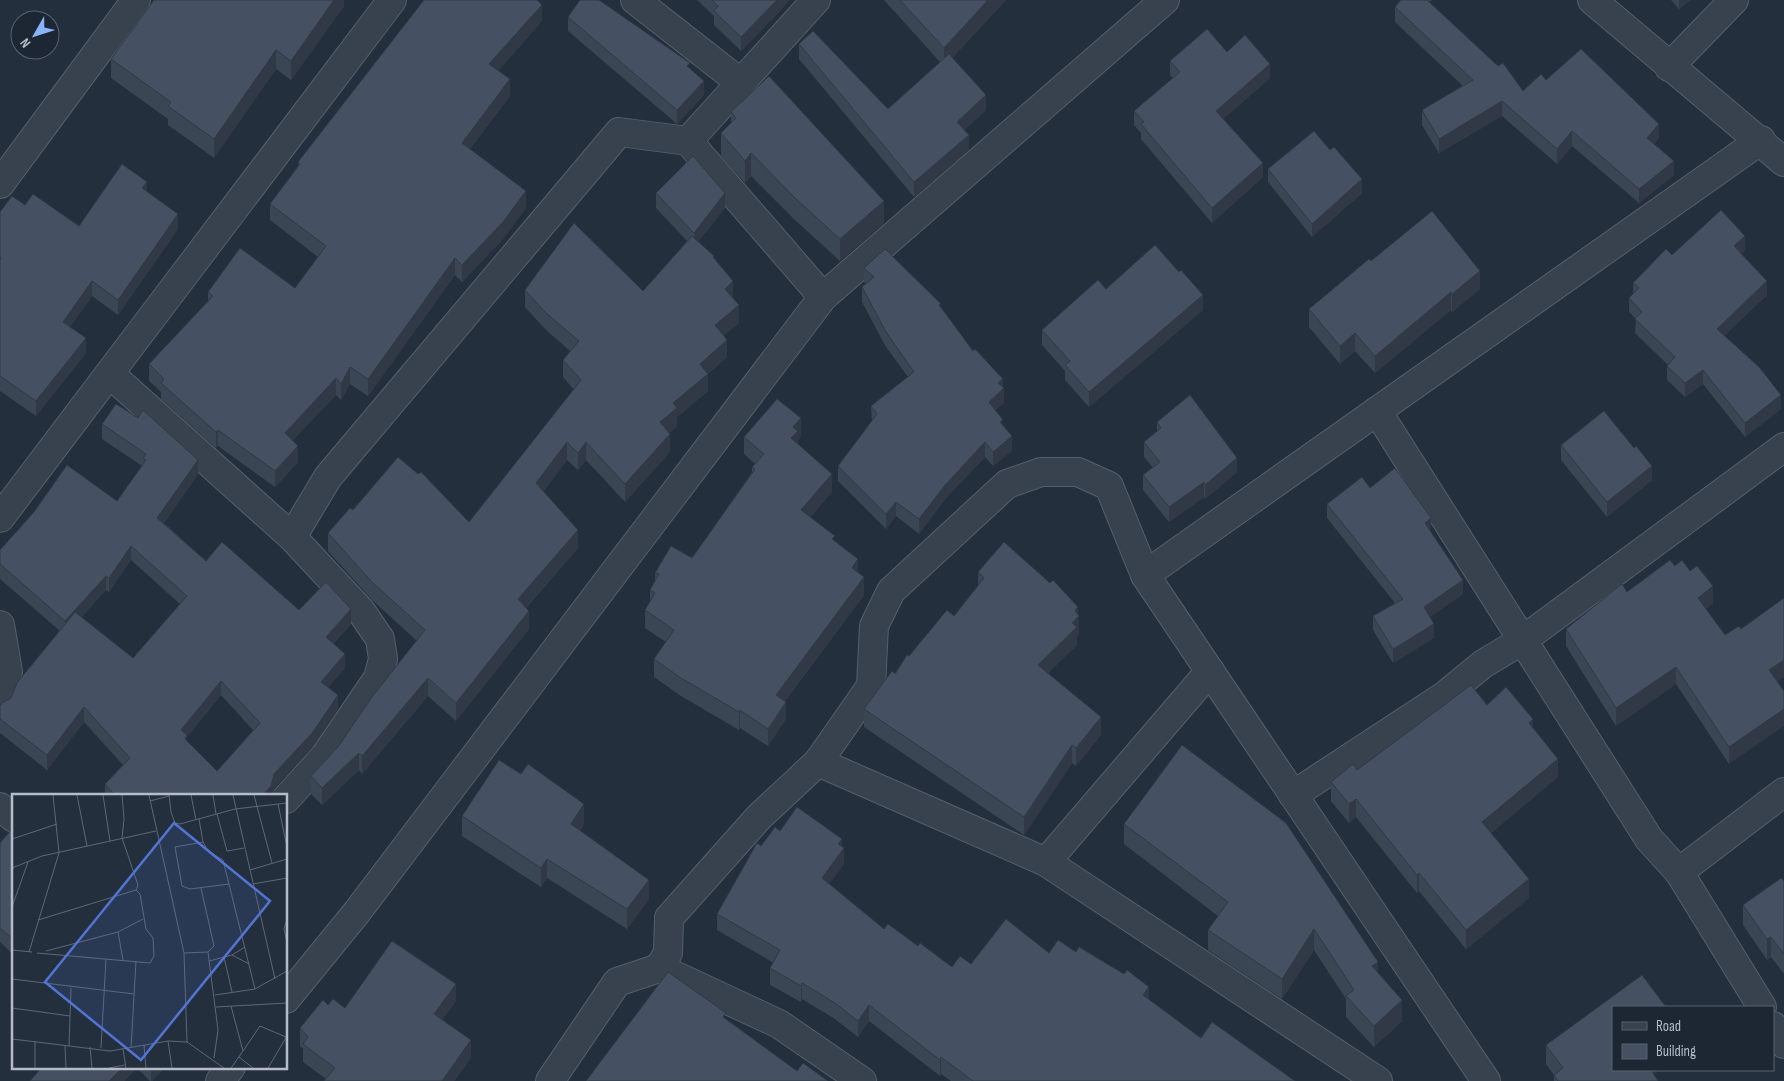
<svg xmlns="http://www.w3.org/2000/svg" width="1784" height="1081" font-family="'Sofia Sans Condensed',sans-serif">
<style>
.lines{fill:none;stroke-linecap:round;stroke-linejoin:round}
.street-casing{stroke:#565f6c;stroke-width:30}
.street{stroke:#38414e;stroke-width:28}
.wall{fill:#3b4654;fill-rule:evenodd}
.shaded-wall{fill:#303945}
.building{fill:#455162;stroke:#303945;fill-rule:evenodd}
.inset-road{fill:none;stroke:#5e6776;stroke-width:1}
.view{fill:#5274d3;fill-opacity:0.15;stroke:#5274d3;stroke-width:2.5}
.inset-edge{fill:none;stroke:#b4bcc9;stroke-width:2.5}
</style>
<rect width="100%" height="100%" fill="#242f3e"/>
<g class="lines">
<g class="street-casing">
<g id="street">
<path d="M635,0L741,83"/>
<path d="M1592,0L1784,162"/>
<path d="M1669,67L1734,0"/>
<path d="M688,141L816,0"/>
<path d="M0,184L136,0"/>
<path d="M110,374L292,537L361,611L380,639L383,659L378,678L325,756L286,799"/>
<path d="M1377,411L1649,839L1679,872L1762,1007"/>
<path d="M0,518L392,0"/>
<path d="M292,537L328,477L619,132L688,141L823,297"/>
<path d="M1145,575L1761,140"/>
<path d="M0,625L8,672L0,702"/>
<path d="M818,762L1046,862L1378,1081"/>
<path d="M1293,795L1444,696L1483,664L1523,640L1784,447"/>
<path d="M0,807L14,818"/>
<path d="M1046,862L1210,671"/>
<path d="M1679,872L1784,792"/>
<path d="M659,968L668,953L669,918L759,817L818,762L871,686L874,626L891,591L1007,484L1041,472H1078L1109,486L1145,575L1486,1081"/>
<path d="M286,999L357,912L823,297L1165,0"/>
<path d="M1773,1026L1784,1044"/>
<path d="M220,1081L231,1067"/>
<path d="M550,1081L617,982L659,968L779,1024L862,1081"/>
</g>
</g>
<use href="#street" class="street"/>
</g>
<g class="wall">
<path d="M344,0V6L291,80L276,69L214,158L168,125V119L111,78V59Z"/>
<path d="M697,0H789L780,11L741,51L714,25V16Z"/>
<path d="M884,0H1006L952,58L986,110L964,130L969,150L914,197L799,59V44L888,109L940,62Z"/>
<path d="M1401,0H1432L1429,2L1523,91L1546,80L1659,138L1654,144L1674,175L1639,203L1572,146L1557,164L1502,116L1439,153L1422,125V110L1463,86L1395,22V7Z"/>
<path d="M1671,0H1690L1679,9Z"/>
<path d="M568,17L690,69L704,95L677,124L568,31Z"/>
<path d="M542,21L498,71L510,96L470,149L526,208L503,239L462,282L455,275L368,396L350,384L341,400L336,395L293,440L298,462L275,487L218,446L216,448L161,399V392L149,381V364L208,301V292L295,288L318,257L270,220V204L298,166V162Z"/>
<path d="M1227,52L1270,78L1223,119L1263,177L1212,223L1141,139V133L1134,125V111L1173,78L1170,75V61Z"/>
<path d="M731,112L884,223L840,261L795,220L751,176L745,183L721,156V133L731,124Z"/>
<path d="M1268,169L1362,193L1312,237L1268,182Z"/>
<path d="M147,192L178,229L118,315L92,296L70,327L86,353L36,416L0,391V212L25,205L79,226Z"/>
<path d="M656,193L725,208L698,242L714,259L733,298L739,323L724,335L727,357L708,374V391L677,417V426L669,433L670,452L625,502L586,460L578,470L567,460L543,492L578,548L526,608L529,629L456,721L428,696L362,774L359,770L322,805L311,794V776L338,747L417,641L372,600L328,551V533L353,510L469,522L574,390L563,377V360L570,351L545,329L525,307V290L643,291L687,241L656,208Z"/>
<path d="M1745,250L1741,254L1767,295L1724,336L1781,409L1745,437L1703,384L1685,397L1667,380V366L1668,365L1635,333L1636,319L1629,312V298L1633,294V283L1672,255Z"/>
<path d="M1371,261L1480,289L1452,312L1451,310L1375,373L1355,351L1340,364L1309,327V309Z"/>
<path d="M864,268L941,307L973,351L1003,387L1004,403L995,410L1003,426L1012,451L993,466L985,457L946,498L919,534L896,516L886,529L838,481V466L872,421L871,406L908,377L886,347L862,302V287L866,284L864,282Z"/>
<path d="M1106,289L1203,310L1089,407L1065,380V371L1042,345V330Z"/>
<path d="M1157,422L1237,472L1205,499L1204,497L1169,522L1143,490V475L1153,468L1144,457V442L1157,432Z"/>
<path d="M102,424L198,474L164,523L206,561L299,610L351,624L334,643L345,668L328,687L338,709L313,746L274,788L273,795H105V784L123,765L84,722L47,770L0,733V719L11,698L60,631L0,579V550L117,501L142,466L102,439ZM131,560L180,604L133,658L81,617L106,590L109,592ZM221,695L253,730L217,771L187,741V737Z"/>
<path d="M801,436L798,440V444L832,492L810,517L835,542L858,573L864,595L785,701L786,719L768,746L740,728L739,730L681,696L654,677V659L666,642L645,628V610L650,602V590L655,580V573L692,558L752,472V467L755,464L744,454V437Z"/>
<path d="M1561,445L1652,480L1607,517L1561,460Z"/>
<path d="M1370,488L1431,532L1463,594L1430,617L1434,638L1393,663L1373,630V616L1395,603L1327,518V504Z"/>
<path d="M1675,566L1713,603L1706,609L1725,635L1741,629L1784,598V677L1777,681L1729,764L1676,684L1616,726L1566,646V629L1627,592Z"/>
<path d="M978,572L1078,615L1079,634L1077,636V645L1048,673L1101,735L1076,766L1072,763L1024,835L864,727V709L909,656L954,616L978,586Z"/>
<path d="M1487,705L1533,728L1558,777L1491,833L1529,898L1466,949L1419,891L1417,893L1356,817L1349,823L1331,801V782Z"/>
<path d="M462,816L584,824L580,831L649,899L627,929L547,878L541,887L462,836Z"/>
<path d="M1124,824L1378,962V974L1402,1021L1374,1047L1346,1017V999L1314,950L1282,999L1208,950V930L1218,916L1124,844Z"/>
<path d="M14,827V955L0,942V843Z"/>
<path d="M780,831L842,847L844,864L829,884L884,929L918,946L952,967L1049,953L1149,1000L1201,1038L1295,1081H951L941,1074L940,1076L869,1021L858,1037L835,1019L802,999L801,1002L770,985V968L774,963L717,930V914L761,846Z"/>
<path d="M1784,881V974L1771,957L1767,960L1743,925V905Z"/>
<path d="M456,1001L442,1020L471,1058L454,1081H324L326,1079L303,1062V1049L300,1046V1028L328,1005L345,1008Z"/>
<path d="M1546,1045L1653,1074L1658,1081H1554V1075L1546,1064Z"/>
<path d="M42,1067H165L152,1081H150L137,1068L124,1081H30Z"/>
</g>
<g class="shaded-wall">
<path d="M334,0H344V6L291,80V61Z"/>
<path d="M777,0H789L780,11L741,51V37Z"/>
<path d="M988,0H1006L944,67V48Z"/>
<path d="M1679,0H1690L1679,9Z"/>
<path d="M542,5V21L489,81V64Z"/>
<path d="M276,50V69L214,158V139Z"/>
<path d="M1270,64V78L1216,125V111Z"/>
<path d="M510,79V96L462,159V143Z"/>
<path d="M704,81V95L677,124V110Z"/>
<path d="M986,95V110L957,137V122Z"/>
<path d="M1502,101V116L1439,153V139Z"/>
<path d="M1659,124V138L1647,153V138Z"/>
<path d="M1572,131V146L1557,164V149Z"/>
<path d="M969,135V150L914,197V182Z"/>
<path d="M751,153V176L745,183V161Z"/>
<path d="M1674,161V175L1639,203V189Z"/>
<path d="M1263,163V177L1212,223V208Z"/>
<path d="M1362,179V193L1312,237V224Z"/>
<path d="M147,182V197L142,188Z"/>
<path d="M526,191V208L503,239L462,282V265Z"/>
<path d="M725,193V208L694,247V233Z"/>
<path d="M884,201V223L840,261V239Z"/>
<path d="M178,214V229L118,315V300Z"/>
<path d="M1745,236V250L1734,260V246Z"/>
<path d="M455,258V275L368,396V379Z"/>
<path d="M1480,271V289L1452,312V294Z"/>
<path d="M92,281V296L63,337V322Z"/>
<path d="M733,281V299L725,289Z"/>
<path d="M1767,281V295L1717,343V329Z"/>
<path d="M1451,292V310L1375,373V356Z"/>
<path d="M1203,295V310L1089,407V392Z"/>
<path d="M739,305V323L715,343V325Z"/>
<path d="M1355,333V351L1340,364V346Z"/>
<path d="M86,338V353L36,416V401Z"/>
<path d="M727,340V357L708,374V391L677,417V426L660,440V422L673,403L700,364Z"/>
<path d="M350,367V384L341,400V384Z"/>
<path d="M1703,370V384L1685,397V383Z"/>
<path d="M336,378V395L285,449V433Z"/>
<path d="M1003,379V389L1004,388V403L989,416V402L998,383Z"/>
<path d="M1781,395V409L1745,437V423Z"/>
<path d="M801,418V436L798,440V449L791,438L793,427Z"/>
<path d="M218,430V446L216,448V432Z"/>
<path d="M670,434V452L625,502V484Z"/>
<path d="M1012,436V451L993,466V452Z"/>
<path d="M567,442V460L536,501V483Z"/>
<path d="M586,442V460L578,470V453Z"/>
<path d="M985,442V457L946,498L919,534V519L946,484Z"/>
<path d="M298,446V462L275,487V471Z"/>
<path d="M1237,458V472L1205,499V485Z"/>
<path d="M198,460V474L157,532V518Z"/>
<path d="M1652,466V480L1607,517V502Z"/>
<path d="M832,474V492L801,528V510Z"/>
<path d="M1204,482V497L1169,522V507Z"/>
<path d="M896,502V516L886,529V514Z"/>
<path d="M1431,518V532L1425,523Z"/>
<path d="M578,530V548L518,616V599Z"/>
<path d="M131,546V560L109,592V578Z"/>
<path d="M858,559V577L852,568Z"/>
<path d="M106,576V590L65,636V621Z"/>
<path d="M864,577V595L776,712V695Z"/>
<path d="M1463,580V594L1424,621V607Z"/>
<path d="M1713,586V603L1698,615V598Z"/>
<path d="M1078,607L1079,634L1077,636V645L1038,683V665L1072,623L1075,611Z"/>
<path d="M351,609V624L326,651V637Z"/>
<path d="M529,611V629L456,721V703Z"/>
<path d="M1434,624V638L1393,663V649Z"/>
<path d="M345,654V668L321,696V682Z"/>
<path d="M1784,660V677L1769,687V670Z"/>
<path d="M1676,667V684L1616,726V708Z"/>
<path d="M428,678V696L362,774V756Z"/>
<path d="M221,681V695L187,737V750L181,730Z"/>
<path d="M338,695V709L313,746L274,788L273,795H263L274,774Z"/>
<path d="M786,702V719L768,746V729Z"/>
<path d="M84,707V722L47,770V755Z"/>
<path d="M1784,709V726L1729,764V747Z"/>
<path d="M740,710V728L739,730V712Z"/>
<path d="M1101,717V735L1076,766V748Z"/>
<path d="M1533,719V738L1529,723Z"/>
<path d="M1072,745V763L1024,835V817Z"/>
<path d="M359,753V770L322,805V788Z"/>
<path d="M1558,759V777L1482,840V822Z"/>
<path d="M1356,799V817L1349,823V804Z"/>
<path d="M584,804V824L571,844V824Z"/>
<path d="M842,839V851L844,848V864L822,894V878L838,844Z"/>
<path d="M547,859V878L541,887V868Z"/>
<path d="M1419,873V891L1417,893V875Z"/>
<path d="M1529,879V898L1466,949V930Z"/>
<path d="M649,880V899L627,929V909Z"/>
<path d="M1314,929V950L1282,999V979Z"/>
<path d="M1771,937V957L1767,960V939Z"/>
<path d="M1378,962V983L1372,966Z"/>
<path d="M802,983V999L801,1002V986Z"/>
<path d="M456,984V1001L434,1031V1014Z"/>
<path d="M1149,987V1003L1143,995Z"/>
<path d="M1402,1000V1021L1374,1047V1026Z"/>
<path d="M869,1005V1021L858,1037V1021Z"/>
<path d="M471,1040V1058L454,1081H442Z"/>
<path d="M941,1057V1074L940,1076V1060Z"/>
<path d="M123,1067L137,1068L124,1081H109Z"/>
<path d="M151,1067H165L152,1081H151Z"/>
<path d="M1645,1070H1660L1645,1080Z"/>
</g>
<g class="building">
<path d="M154,0H334L291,61L276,50L214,139L168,106L171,102L111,59Z"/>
<path d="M424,0H537L542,5L489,64L510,79L462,143L526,191L503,222L462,265L455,258L368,379L350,367L341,384L336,378L285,433L298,446L275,471L218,430L216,432L161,383L164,379L149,364L213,296L208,292L240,248L295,288L326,246L270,204L300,164L298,162Z"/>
<path d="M580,0H599L690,63L687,66L704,81L677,110L568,17Z"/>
<path d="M712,0H777L741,37L714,11L718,6Z"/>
<path d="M900,0H988L944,48Z"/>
<path d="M1401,0H1427L1498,66L1503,63L1523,91L1541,74L1546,80L1581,49L1659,124L1647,138L1674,161L1639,189L1572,131L1557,149L1502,101L1439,139L1422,110L1473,80L1395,7Z"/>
<path d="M1207,29L1227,52L1245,35L1270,64L1216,111L1263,163L1212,208L1141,124L1144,122L1134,111L1180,72L1170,61Z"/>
<path d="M813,31L888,109L949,54L986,95L957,122L969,135L914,182L799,44Z"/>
<path d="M769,76L884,201L840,239L795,198L751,153L745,161L721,133L736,118L731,112Z"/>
<path d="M1314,131L1330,150L1334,147L1362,179L1312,224L1268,169Z"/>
<path d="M693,156L725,193L694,233L656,193Z"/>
<path d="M122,164L147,182L142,188L178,214L118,300L92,281L63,322L86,338L36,401L0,376V260L1,258L0,257V212L12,196L25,205L33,194L79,226Z"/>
<path d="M1721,210L1745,236L1734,246L1767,281L1717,329L1759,367L1781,395L1745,423L1703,370L1685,383L1667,366L1675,357L1635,319L1642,312L1629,298L1639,288L1633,283L1666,249L1672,255Z"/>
<path d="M1432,211L1480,271L1452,294L1451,292L1375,356L1355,333L1340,346L1309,309L1369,259L1371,261Z"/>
<path d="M574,223L643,291L692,236L714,256L713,257L733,281L725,289L739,305L715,325L727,340L700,364L708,374L673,403L677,408L660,422L670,434L625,484L586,442L578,453L567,442L536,483L578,530L518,599L529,611L456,703L428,678L362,756L359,753L322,788L311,776L338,747L372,697L425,630L372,582L328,533L350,508L353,510L398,457L418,474L421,472L469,522L581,380L563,360L579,341L545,312L525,290Z"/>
<path d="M1155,245L1179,272L1181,270L1203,295L1089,392L1065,365L1070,361L1042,330L1098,280L1106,289Z"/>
<path d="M885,249L941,304L939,305L973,351L975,349L1003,379L998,383L1004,388L989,402L1003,420L1000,422L1012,436L993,452L985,442L946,484L919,519L896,502L886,514L838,466L877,414L871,406L914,372L886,332L862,287L874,277L864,268Z"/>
<path d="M1190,395L1237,458L1205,485L1204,482L1169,507L1143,475L1160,462L1144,442L1161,428L1157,422Z"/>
<path d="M777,399L801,418L793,427L798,431L791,438L832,474L801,510L835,536L832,539L858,559L852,568L864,577L776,695L786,702L768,729L740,710L739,712L681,678L654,659L674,630L645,610L655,593L650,590L659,574L655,573L671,546L692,558L755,469L752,467L764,454L744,437Z"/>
<path d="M116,404L138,418L143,410L198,460L157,518L206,561L222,542L299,610L326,582L351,609L326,637L345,654L321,682L338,695L313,732L274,774L271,786L263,795H115L105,784L130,758L84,707L47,755L0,719V706L2,703L11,698L17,683L75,612L133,658L187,596L131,546L109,578L106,576L65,621L0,564V550L34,512L67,465L117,501L146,460L143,458L146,454L102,424ZM221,681L260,723L217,771L185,739L187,735L181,730Z"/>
<path d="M1604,411L1634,448L1636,446L1652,466L1607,502L1561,445Z"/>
<path d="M1395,468L1431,518L1425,523L1463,580L1424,607L1434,624L1393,649L1373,616L1403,599L1327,504L1362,477L1370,488Z"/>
<path d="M1004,542L1050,583L1053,580L1078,607L1075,611L1079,616L1072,623L1077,627L1038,665L1101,717L1076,748L1072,745L1024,817L864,709L892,671L895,674L907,655L909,656L947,610L954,616L984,578L978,572Z"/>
<path d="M1670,560L1675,566L1682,560L1690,571L1697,566L1713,586L1698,598L1725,635L1739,626L1741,629L1784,598V660L1769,670L1784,691V709L1729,747L1676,667L1616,708L1566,629L1622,584L1627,592Z"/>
<path d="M1471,685L1487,705L1506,687L1533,719L1529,723L1558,759L1482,822L1529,879L1466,930L1419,873L1417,875L1356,799L1349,804L1331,782L1353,764L1357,770Z"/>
<path d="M1182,745L1286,823L1378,962L1372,966L1402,1000L1374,1026L1346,996L1354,990L1314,929L1282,979L1208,930L1228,902L1124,824Z"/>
<path d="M499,760L521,774L528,764L584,804L571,824L649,880L627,909L547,859L541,868L462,816Z"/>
<path d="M797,807L842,839L838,844L844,848L822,878L884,929L888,924L918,946L920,943L952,967L960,956L971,964L1006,919L1049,953L1058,940L1076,952L1079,947L1124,974L1127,970L1149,987L1143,995L1201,1038L1212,1022L1295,1081H973L941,1057L940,1060L869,1005L858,1021L835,1003L802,983L801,986L770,968L780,950L717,914L757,843L761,846L775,827L780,831Z"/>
<path d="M14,827V940L0,928V843Z"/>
<path d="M1781,878L1784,881V954L1771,937L1767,939L1743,905Z"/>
<path d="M392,941L456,984L434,1014L471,1040L442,1081H324L335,1068L303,1044L308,1037L300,1028L323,1000L328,1005L333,999L345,1008Z"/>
<path d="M668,972L726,1013L723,1017L797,1071L803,1063L828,1081H586Z"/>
<path d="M1642,975L1666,1007H1613V1070H1651L1658,1081H1558L1554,1075L1563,1068L1546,1045Z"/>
<path d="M42,1067H123L109,1081H30Z"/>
</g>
<g transform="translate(12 794)">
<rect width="275" height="275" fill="#242f3e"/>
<path class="inset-road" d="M65,1L75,52M91,1L98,47M137,1L172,159L175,248M157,1L159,18L163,29L168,30L223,15L275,9M179,1L184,26M201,1L204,20M221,1L263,185M242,1L260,69M138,7L157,2M266,10L275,53M205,20L215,57L232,54M187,25L191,48L196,57L211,66L243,195M0,45L45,30M191,48L163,53L170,92L178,95L217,90M0,74L30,62L144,37M238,76L275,65M241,90L275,84M0,113L16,68M275,125L272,135L275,148M26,126L124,96L126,91L110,44L112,25L110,1M106,138L111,166M0,156L20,158M34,157L106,138L131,125M17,158L47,59L41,1M196,158L206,236L202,264M25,159L138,169L142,162L141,144L134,135L128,100L124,96M172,159L196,158L202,152L189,94M220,161L237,170M212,163L220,198M197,167L220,161L233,153M0,185L122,200M203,201L243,195L275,177M219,212L231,257L219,274M204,213L275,209M0,214L58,222M0,245L98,257L156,247L175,248L212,274M156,247L160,274M132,251L134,274M53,252L54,274M57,252L59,194M78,253L80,274M89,254L94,165M119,254L124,167M111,255L114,274M231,257L248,232L274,243M227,263L241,274M23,274V247M97,274L113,271M256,274L275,242"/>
<path class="view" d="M162,29L258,107L129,266L33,188Z"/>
<rect width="275" height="275" class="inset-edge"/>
</g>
<rect x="1612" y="1006" width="162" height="65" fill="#1d2633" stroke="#59626f"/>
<rect x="1622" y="1022" width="25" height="8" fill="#38414e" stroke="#59626f"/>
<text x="1656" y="1031" font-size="15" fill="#b4bcc9">Road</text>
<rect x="1622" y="1044" width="25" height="15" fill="#455162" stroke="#59626f"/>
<text x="1656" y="1056" font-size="15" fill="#b4bcc9">Building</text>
<g transform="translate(35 35) rotate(231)"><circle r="24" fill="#1d2633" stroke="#59626f"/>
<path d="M0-4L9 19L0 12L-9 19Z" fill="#8ab4f8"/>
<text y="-8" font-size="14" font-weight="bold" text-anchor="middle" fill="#b4bcc9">N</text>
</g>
</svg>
